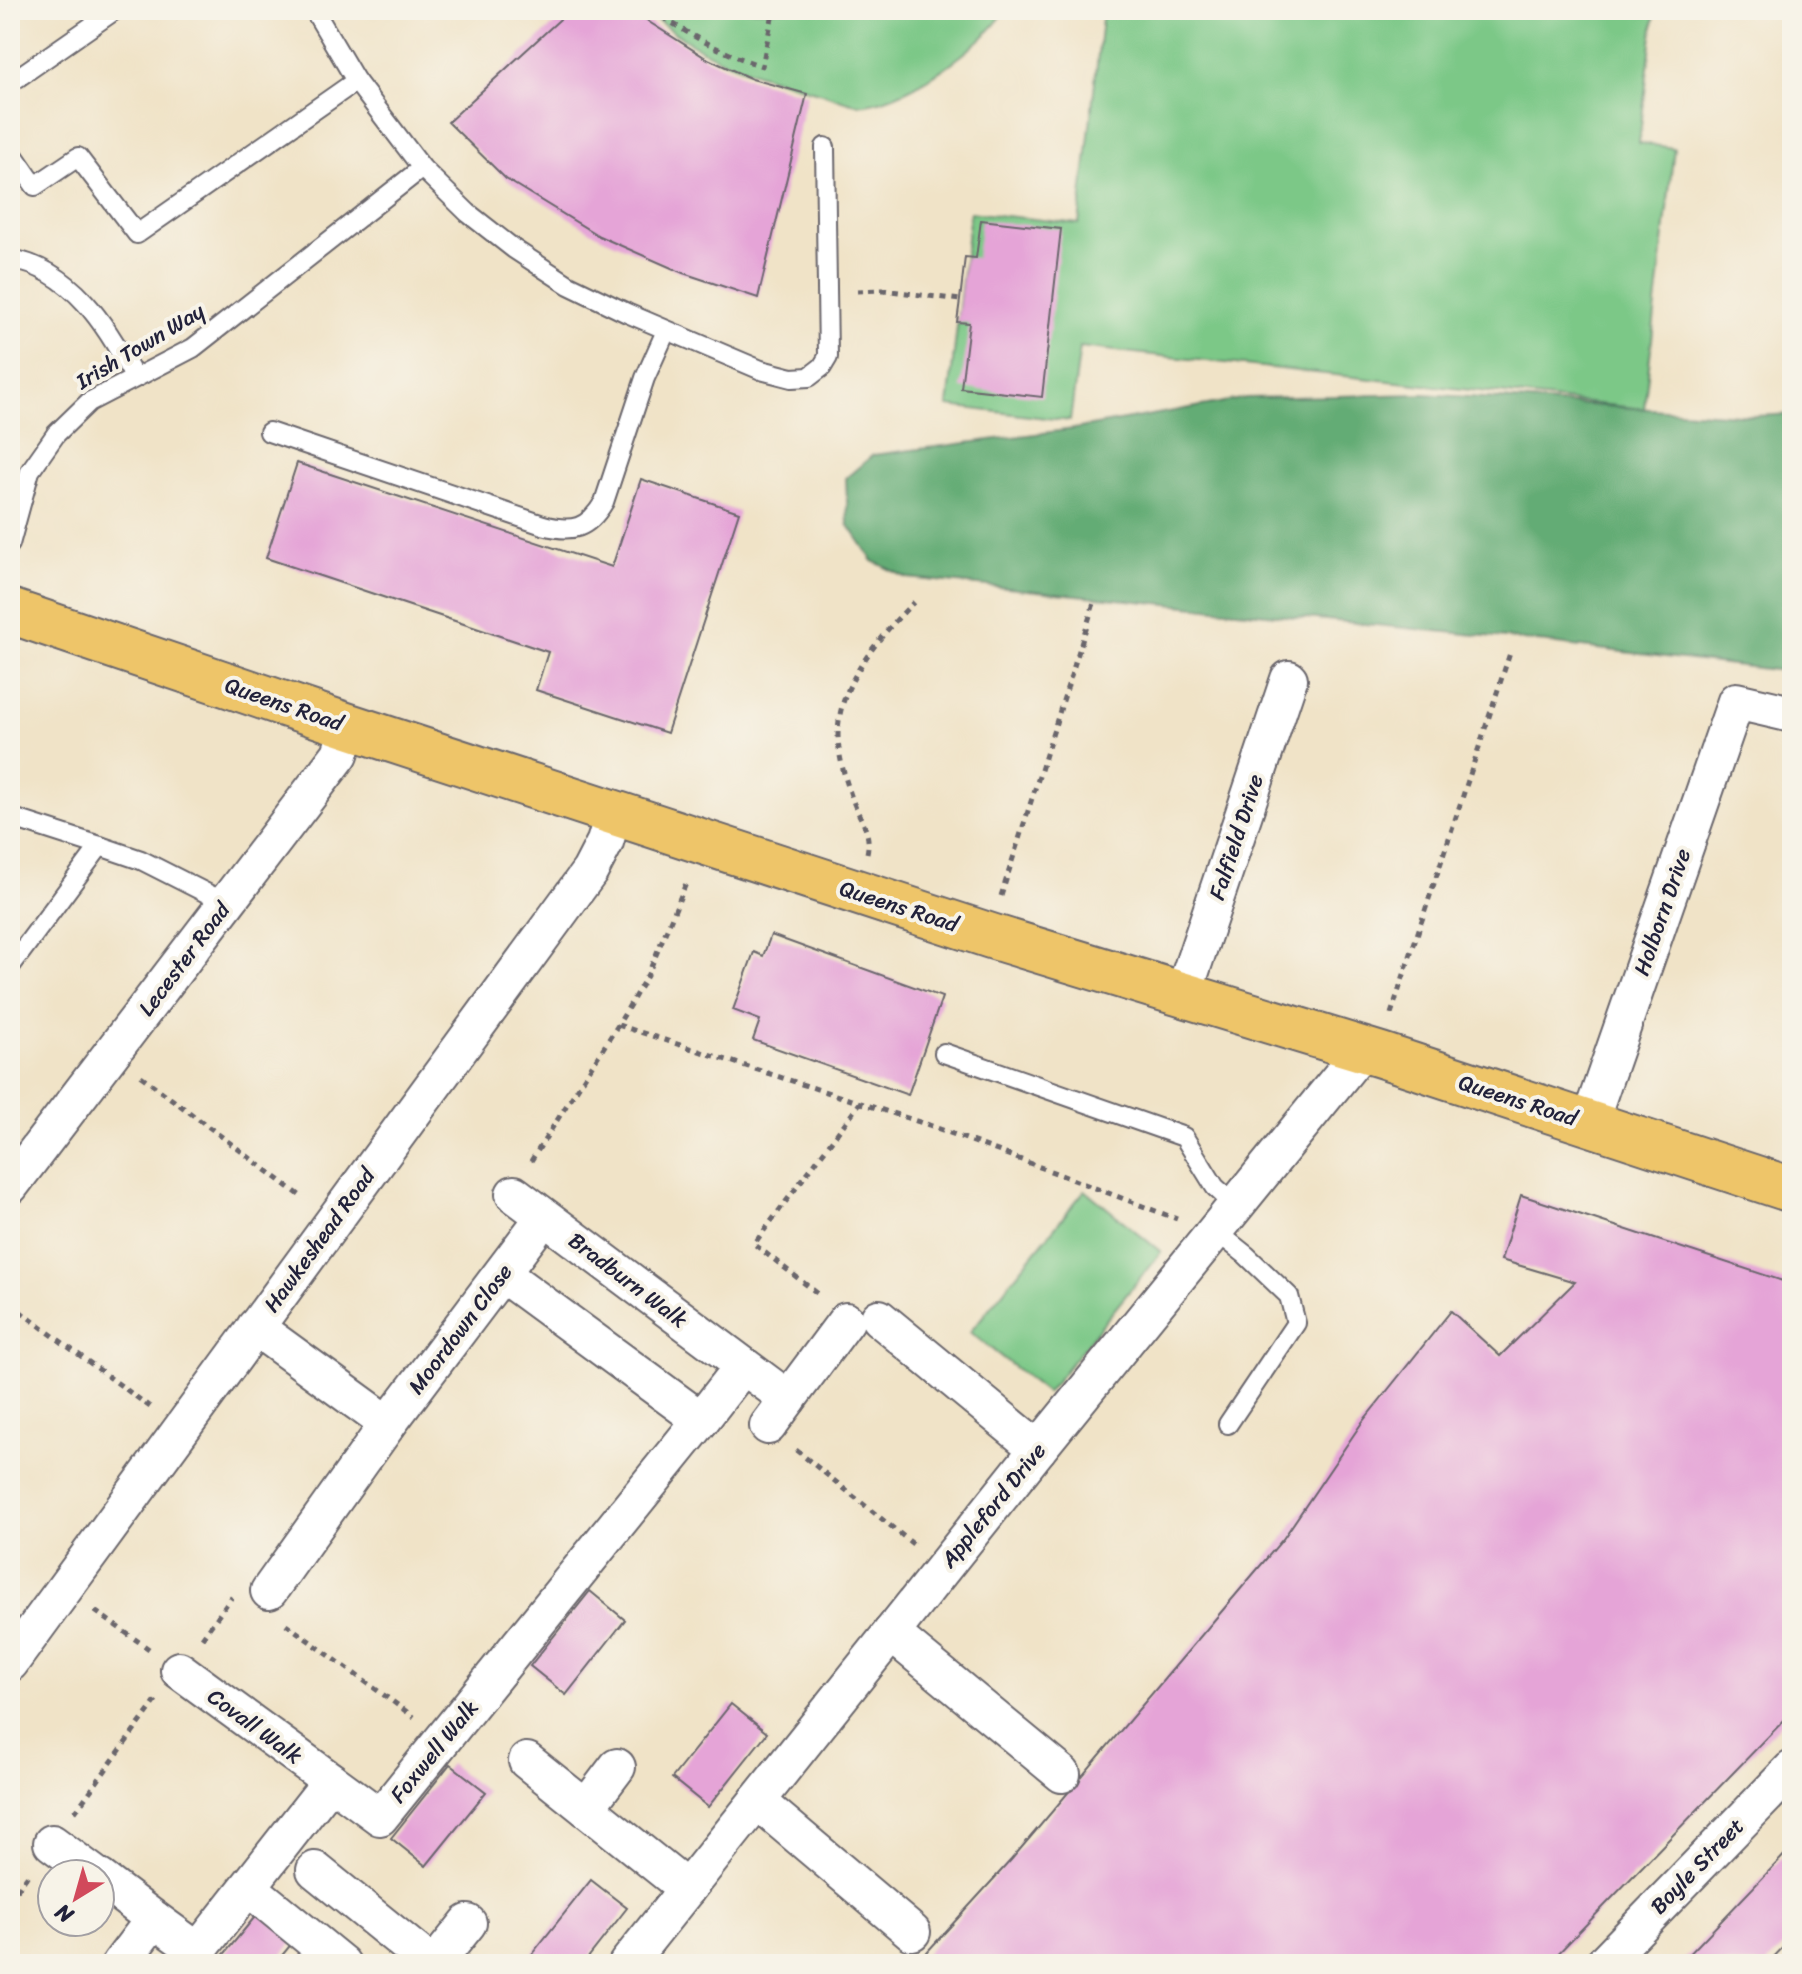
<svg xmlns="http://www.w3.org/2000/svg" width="1802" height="1974" font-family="Sriracha,sans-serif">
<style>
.green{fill:#7bc887;stroke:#4e7561;stroke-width:2}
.forest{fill:#64ac74;stroke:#436758;stroke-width:2}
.building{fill:#e5a4d7}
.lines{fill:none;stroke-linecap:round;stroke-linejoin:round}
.lane-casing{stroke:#6a666c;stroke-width:22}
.street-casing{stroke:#6a666c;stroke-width:40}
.highway-casing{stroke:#6a666c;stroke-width:48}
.path{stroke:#6a666c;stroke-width:5;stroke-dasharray:6 6;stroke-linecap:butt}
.lane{stroke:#fff;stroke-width:18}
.street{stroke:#fff;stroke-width:36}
.highway{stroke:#eec569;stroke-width:44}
.labels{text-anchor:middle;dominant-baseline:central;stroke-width:8;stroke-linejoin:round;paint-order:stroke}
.street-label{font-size:22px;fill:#22223b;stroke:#f7f3e8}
</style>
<rect width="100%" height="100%" fill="#f7f3e8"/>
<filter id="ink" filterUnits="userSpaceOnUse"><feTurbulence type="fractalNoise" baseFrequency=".0125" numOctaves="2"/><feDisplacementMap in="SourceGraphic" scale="16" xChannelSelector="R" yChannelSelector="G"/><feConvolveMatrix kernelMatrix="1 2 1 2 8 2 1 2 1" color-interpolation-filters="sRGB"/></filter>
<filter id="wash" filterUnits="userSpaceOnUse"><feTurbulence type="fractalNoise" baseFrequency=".006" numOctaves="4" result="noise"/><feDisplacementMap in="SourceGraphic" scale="32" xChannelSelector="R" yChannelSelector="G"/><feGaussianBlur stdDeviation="1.8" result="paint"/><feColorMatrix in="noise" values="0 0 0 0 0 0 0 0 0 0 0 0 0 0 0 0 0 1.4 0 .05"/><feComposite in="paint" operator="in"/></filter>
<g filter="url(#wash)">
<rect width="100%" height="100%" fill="#f0e3c7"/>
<g class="green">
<path d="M643,10H1006C979,49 913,96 866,104C854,106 837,98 825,94C792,84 758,75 726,62C696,49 669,29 643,10Z"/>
<path d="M1103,10H1655L1639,143L1674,148L1644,409L1080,347L1070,421L948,406L970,212L1079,224Z"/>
<path d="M1085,1190L1161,1252L1047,1393L970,1332Z"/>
</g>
<path class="forest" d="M1423,394L1755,416L1792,414V672L1506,638L907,578L873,561L848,524L846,478L873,455L1074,429L1246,398Z"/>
<g id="blocks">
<g class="building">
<path d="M570,10H635L649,22L706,58L752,79L807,94L758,298L683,273L599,236L506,179L448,122Z"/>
<path d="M981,220L1061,229L1042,397L961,388L969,323L957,322L960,300L965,257L976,258Z"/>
<path d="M297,463L612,567L641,479L739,512L667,733L536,690L548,652L266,558Z"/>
<path d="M771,935L942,997L908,1095L753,1040L760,1020L733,1010L754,952L763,956Z"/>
<path d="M1521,1195L1792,1284V1712L1548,1964H916L1011,1860L1283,1539L1363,1421L1451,1311L1500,1356L1575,1282L1501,1260Z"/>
<path d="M590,1591L625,1620L566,1695L530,1666Z"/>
<path d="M731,1704L767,1733L708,1807L672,1778Z"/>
<path d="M450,1764L486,1792L426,1866L391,1838Z"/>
<path d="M1792,1847V1938L1767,1964H1680Z"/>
<path d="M591,1880L627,1908L583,1964H545L532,1954Z"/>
<path d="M263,1907L298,1936L275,1964H216Z"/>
</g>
</g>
</g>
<g filter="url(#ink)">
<use href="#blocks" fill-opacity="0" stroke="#6a666c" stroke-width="2"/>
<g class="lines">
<g class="lane-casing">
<g id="lane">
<path d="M314,10L356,81L422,168L468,213L514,249L569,285L627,313L761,370L792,378L809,377L822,367L828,357L825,147"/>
<path d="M10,83L115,10"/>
<path d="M10,150L35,186L78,157L137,234L356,81"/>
<path d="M10,259C72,269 107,326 134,377"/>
<path d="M269,432L543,525C573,533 588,529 604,502L645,378L666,331"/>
<path d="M10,544L30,471L56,434L89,402L193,348L422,168"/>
<path d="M10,817L100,846"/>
<path d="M10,967L100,846L141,860L226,903"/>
<path d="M944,1053L1184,1137L1215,1187L1237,1207"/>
<path d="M1217,1232L1246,1255L1289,1296L1296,1323L1228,1424"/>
</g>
</g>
<g class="street-casing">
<g id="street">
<path d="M1183,995L1289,679"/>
<path d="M1589,1123L1736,701L1792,714"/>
<path d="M10,1186L340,754L349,726"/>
<path d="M514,1194L788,1399L846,1321"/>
<path d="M879,1318L1038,1449"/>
<path d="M255,1327L388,1424"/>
<path d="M701,1420L743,1366"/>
<path d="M768,1426L788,1399"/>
<path d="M269,1591L388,1424L532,1233"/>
<path d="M891,1633L1062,1774"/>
<path d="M10,1663L590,871L605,842L614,811"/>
<path d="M179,1670L331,1781"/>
<path d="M527,1761L687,1889"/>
<path d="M757,1801L912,1932"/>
<path d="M586,1808L617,1767"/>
<path d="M52,1843L94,1874"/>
<path d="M315,1870L431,1964"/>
<path d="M100,1878L154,1919"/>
<path d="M249,1888L342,1964"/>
<path d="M120,1964L154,1919L198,1951L331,1781L380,1817L701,1420L502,1274"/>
<path d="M435,1964L468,1923"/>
<path d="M627,1964L1038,1449L1363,1049"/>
<path d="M1603,1964L1792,1769"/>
</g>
</g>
<g class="highway-casing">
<path id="highway" d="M10,611L349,726L991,936L1381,1055L1792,1190"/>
</g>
<g class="path">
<path d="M653,10C688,35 722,53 762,66L772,18L752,10"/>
<path d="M857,291L883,290L960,300"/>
<path d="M867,853C872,832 860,820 853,801C844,776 835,747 839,721C844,678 884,631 914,602"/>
<path d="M1001,896L1095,600"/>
<path d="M1391,1014L1511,650"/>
<path d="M618,1025L929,1125L1177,1219"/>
<path d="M141,1076L302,1197"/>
<path d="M531,1161L618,1025L648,974L687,881"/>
<path d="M817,1293L754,1244L860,1103"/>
<path d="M10,1304L150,1407"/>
<path d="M796,1450L913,1544"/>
<path d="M95,1611L149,1649"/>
<path d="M286,1624L414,1717"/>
<path d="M202,1638L232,1597"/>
<path d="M75,1812L156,1701"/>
<path d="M10,1900L28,1875"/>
<path d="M10,1951L25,1964"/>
</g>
<use href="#lane" class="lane"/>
<use href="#street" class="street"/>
<use href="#highway" class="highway"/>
</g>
</g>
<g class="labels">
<g class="street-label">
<text transform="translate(140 346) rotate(-31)">Irish Town Way</text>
<text transform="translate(284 704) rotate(19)">Queens Road</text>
<text transform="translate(1236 837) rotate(-72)">Falfield Drive</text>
<text transform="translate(899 906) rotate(18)">Queens Road</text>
<text transform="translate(1662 912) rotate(-71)">Holborn Drive</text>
<text transform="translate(184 959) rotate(-53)">Lecester Road</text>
<text transform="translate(1518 1100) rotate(18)">Queens Road</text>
<text transform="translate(319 1240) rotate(-54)">Hawkeshead Road</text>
<text transform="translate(628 1280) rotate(37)">Bradburn Walk</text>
<text transform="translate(460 1329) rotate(-53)">Moordown Close</text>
<text transform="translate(993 1505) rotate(-51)">Appleford Drive</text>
<text transform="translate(255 1726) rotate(36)">Covall Walk</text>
<text transform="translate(434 1751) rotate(-51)">Foxwell Walk</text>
<text transform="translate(1697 1866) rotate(-46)">Boyle Street</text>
</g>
</g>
<rect width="1802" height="1974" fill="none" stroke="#f7f3e8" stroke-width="40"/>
<g transform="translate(76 1898) rotate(217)"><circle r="38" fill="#f7f3e8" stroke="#a29fa3" stroke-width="2"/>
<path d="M0-6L14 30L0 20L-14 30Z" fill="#d1495b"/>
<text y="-12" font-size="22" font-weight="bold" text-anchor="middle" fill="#22223b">N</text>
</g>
</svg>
